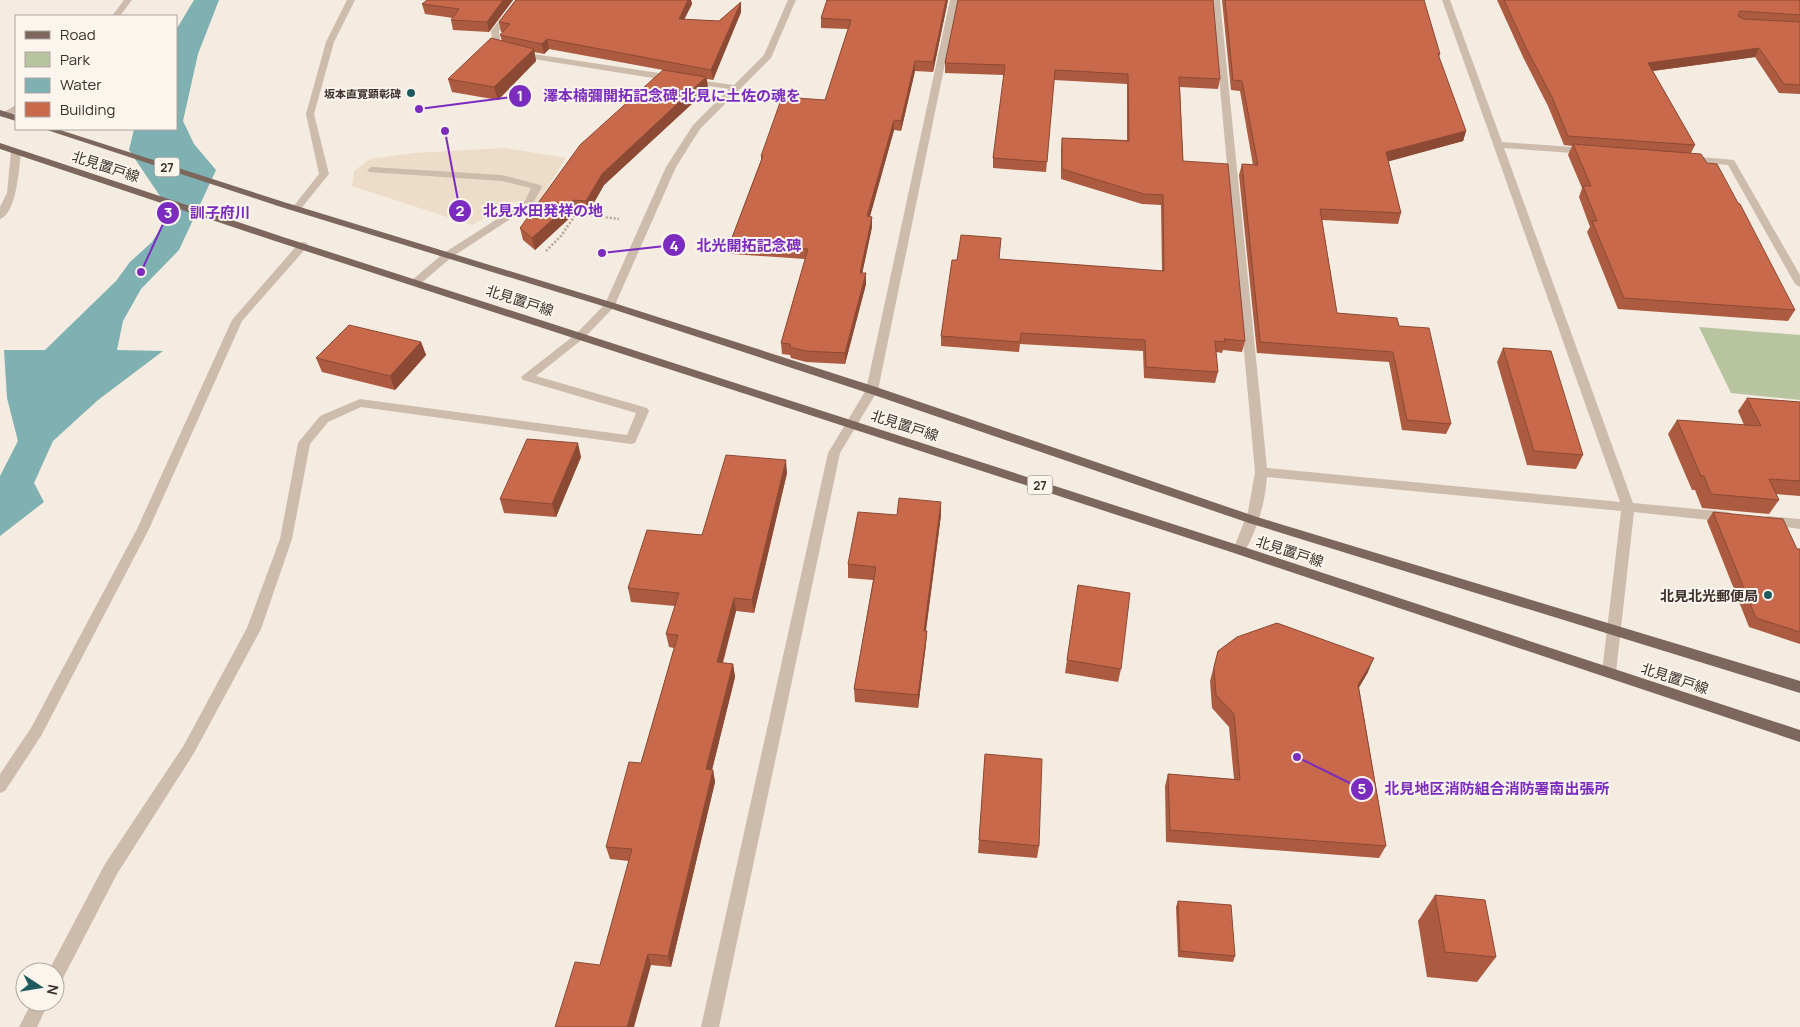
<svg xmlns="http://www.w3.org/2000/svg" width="1800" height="1027" font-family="Manrope,'Noto Sans JP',sans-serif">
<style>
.green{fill:#b8c4a0}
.plaza{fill:#ecdcc8}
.water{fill:#7fb0b2}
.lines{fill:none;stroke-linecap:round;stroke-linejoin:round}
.path{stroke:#b9a596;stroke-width:2.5;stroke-dasharray:2 2;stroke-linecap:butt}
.minor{fill:#cdbbac;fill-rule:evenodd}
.major{fill:#7d675c;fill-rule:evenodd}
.wall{fill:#ac5a40}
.shaded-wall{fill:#8c4a34}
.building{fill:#c8694b;stroke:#8c4a34}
.poi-dot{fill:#1f5a5e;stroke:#fbf5ee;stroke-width:2}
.labels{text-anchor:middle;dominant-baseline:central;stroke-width:4;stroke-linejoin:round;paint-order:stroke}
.far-poi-label{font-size:11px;font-weight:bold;fill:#3b302b;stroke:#fbf5ee;text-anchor:end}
.shield{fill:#fbf5ee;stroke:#756b66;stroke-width:1}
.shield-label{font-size:12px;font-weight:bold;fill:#3b302b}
.street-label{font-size:14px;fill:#3b302b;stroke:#fbf5ee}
.poi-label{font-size:14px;font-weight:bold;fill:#3b302b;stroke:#fbf5ee;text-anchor:end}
.leader{fill:none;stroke:#7b2cbf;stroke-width:2}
.callout-dot{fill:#7b2cbf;stroke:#fbf5ee;stroke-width:2}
.mark-label{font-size:15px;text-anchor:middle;font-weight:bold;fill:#fff}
.callout-label{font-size:15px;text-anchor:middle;font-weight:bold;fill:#7b2cbf;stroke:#fbf5ee;stroke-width:4;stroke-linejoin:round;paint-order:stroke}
</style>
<rect width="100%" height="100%" fill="#f4ebe1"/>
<path class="green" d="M1699,327L1800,335V400L1731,393Z"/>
<path class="plaza" d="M505,148L566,158L538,202H514L472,225L352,186L354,171L370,159L414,153Z"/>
<path class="water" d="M194,0H219L198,54L183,121L194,144L216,170L179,250L141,289L123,321L117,350L163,351L98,400L53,441L34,483L44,502L0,536V476L18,441L7,398L4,350H45L116,281L130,262L152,242L164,223V202L129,150L134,129H176V30Z"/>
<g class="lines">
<g class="path">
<path d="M570,213L619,219"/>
<path d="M546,251L561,236L576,214"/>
</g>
<g class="minor">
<path d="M124,0H132L120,16H112Z"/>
<path d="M347,0H355L334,42L314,114L329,174L299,211H293V207L319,174L306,114L326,42Z"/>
<path d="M515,0H523L499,31L501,46L527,53L672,75L676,78L672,81L527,58L494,49L491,31Z"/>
<path d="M788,0H796L771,58L700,129L676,167L614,307L584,338L536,376L647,408L649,411L635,443L631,444L361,407L328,422L310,444L292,539L261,629L194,753L117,874L61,982L55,984V972H48L105,864L184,745L247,628L280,539L298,443L320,416L360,399L627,435L636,413L523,380L521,377L576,334L605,304L666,167L693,125L729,89L689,83V79L734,85L764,55Z"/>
<path d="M950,0H958L878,390L840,453L719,1027H701L828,453L866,390Z"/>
<path d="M1212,0H1220L1267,468L1620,502L1442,0H1450L1502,142L1586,148L1591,151L1586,154L1504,148L1633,503L1728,512L1732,514L1734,517L1732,520L1728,522L1634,512L1616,672L1614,676L1609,678L1604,676L1602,672L1621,511L1267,477C1265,504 1257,530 1244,553H1234L1233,550L1248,512L1255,472Z"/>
<path d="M16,105V112L8,117H2V113Z"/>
<path d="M16,149L21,152C19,168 17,213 0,219V207L7,193L11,152Z"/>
<path d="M1688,156L1734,160L1800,275V287L1795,284L1728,165L1685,161L1683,159Z"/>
<path d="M372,167L502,175L540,185L542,187L532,205L452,257L420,284H412L411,282L412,280L444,253L525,201L531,188L502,181L369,172L367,170Z"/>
<path d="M303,242L307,243V247L242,321L149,529L41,736L5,791L0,793V774L31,728L137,529L232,320L299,243Z"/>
<path d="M1768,516L1800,519V529L1764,524L1762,521L1764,518Z"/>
<path d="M32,1002H49L37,1027H19Z"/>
</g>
<g class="major">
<path d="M0,110L16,115V121L0,116Z"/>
<path d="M44,129H57L287,203L614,303L876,387L1257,517L1800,681V693L1249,523L868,393L606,307L281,207Z"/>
<path d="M0,143L283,237L1244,547L1800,730V742L1234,553L275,241L0,149Z"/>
</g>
</g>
<g class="wall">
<path d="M513,0L489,32L453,30L451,20L453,18L425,14L422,4Z"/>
<path d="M516,0H691L692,4L684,19L719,21L741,2V12L713,80L707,79L708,89L604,185L588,213L576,212L535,250L523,240L520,228L663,70L549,49L544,54L534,52L536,61L498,100L452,92L448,79L502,41L500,35L503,32H501L499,22Z"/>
<path d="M948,0L933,72L915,71L901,131L894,130L870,216L872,227L862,273H866V284L845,364L806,362L791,358L790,355L782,354L781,343L805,259L732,254L730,243L761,160V156L825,100L848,29L821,28V18Z"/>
<path d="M958,0L1220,79L1218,89L1180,87L1183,161L1245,341L1242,352L1223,350L1222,353L1216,352L1218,372L1215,383L1144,378L1143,351L1020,344L1019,352L941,346V336L957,260L1001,238L999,259L1162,271L1161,205L1142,204L1061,179V148L1062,138L1127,140V84L1054,80L1046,172L993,168V158L1004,75L945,73V63Z"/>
<path d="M1222,0H1424L1440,54L1439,57L1466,131L1463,141L1388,161L1401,213L1398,224L1322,220L1337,313L1399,326L1451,424L1446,434L1402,430L1389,362L1257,353L1239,175L1242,164L1253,165L1240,91L1231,90Z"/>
<path d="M1497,0H1800V94L1779,93L1755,57L1653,71L1695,145L1691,153L1795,310L1788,321L1618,309L1587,232L1590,227L1579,197L1582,188L1568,155L1572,146L1564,145L1548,106L1523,57Z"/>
<path d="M421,342L426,355L395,390L322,372L316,358Z"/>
<path d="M1503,348L1583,455L1576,469L1527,465L1497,362Z"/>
<path d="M1747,398L1800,402V496L1776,494L1779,500L1769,514L1702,508L1695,490H1692L1668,434L1677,420L1744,425L1738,411Z"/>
<path d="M581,457L556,517L504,513L500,499Z"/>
<path d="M787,473L754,613L736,611L723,663L733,664L735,677L712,770H713L715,782L671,967L651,965H600L629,861L610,859L606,847L641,763L674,648L669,647L666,634L675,606L631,602L628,588Z"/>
<path d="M1713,512L1797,549H1800V644L1749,627L1707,521Z"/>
<path d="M897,515H941L926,631H927L926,644L918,708L855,702L854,689L873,580L848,578V564Z"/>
<path d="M1078,585L1121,669L1118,682L1065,673Z"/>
<path d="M1218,651L1368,672L1359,687L1386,846L1379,858L1166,842L1165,786L1168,774L1234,779L1229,727L1212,708L1210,681Z"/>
<path d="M985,754L1039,846L1037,858L978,853Z"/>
<path d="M1435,895L1496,957L1477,982L1427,977L1418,921Z"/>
<path d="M1178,901L1235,956L1233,962L1178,957L1176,907Z"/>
</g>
<g class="shaded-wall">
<path d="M503,0H513L489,32L487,22Z"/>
<path d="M688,0H691L692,4L680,28L679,19Z"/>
<path d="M946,0H948L933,72V62Z"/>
<path d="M741,2V12L713,80L711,70Z"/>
<path d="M547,39L549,49L544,54L542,44Z"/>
<path d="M1759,48L1755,57L1644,72L1648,63Z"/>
<path d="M534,49L536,61L498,100L494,87Z"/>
<path d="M915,61V71L901,131V121Z"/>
<path d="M706,77L708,89L604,185L588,213L586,201L602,174Z"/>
<path d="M894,120V130L867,227V216Z"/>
<path d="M1466,131L1463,141L1383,163L1386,152Z"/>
<path d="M574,200L576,212L535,250L532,238Z"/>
<path d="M872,217V227L860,284V273Z"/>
<path d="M866,273V284L845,364V353Z"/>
<path d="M421,342L426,355L395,390L390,376Z"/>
<path d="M578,443L581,457L556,517L552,504Z"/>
<path d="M786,460L787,473L754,613L752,600Z"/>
<path d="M941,502V515L924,644V631Z"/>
<path d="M734,598L736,611L719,675L717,662Z"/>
<path d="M927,631L926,644L918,708V695Z"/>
<path d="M1374,658L1368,672L1353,698L1358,685Z"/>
<path d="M733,664L735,677L709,782L706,769Z"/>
<path d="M713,770L715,782L671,967L668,956Z"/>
<path d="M648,954L651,965L634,1027H627Z"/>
</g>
<g class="building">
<path d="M427,0H503L487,22L451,20L459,9L422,4Z"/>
<path d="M516,0H688L679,19L719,21L741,2L711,70L547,39L542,44L500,35L510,24L499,22Z"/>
<path d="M827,0H946L933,62L915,61L901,121L894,120L867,216L872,217L860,273H866L845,353L805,351L790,347V344L781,343L808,249L730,243L763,156H761L782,97L825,100L851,20L821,18Z"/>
<path d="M958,0H1213L1220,79L1179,77L1183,161L1228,164L1245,341L1224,339L1225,342L1215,341L1218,372L1146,367L1145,340L1021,333L1020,342L941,336L952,260H957L961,235L1001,238L999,259L1164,271L1163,195L1144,194L1062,169V138L1129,141L1128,74L1055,70L1047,162L993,158L1005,65L945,63Z"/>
<path d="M1225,0H1424L1440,54H1438L1466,131L1386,152L1401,213L1320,209L1337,313L1397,318L1399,326L1429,328L1451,424L1407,420L1393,352L1260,342L1242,164L1258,165L1242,81L1233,80Z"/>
<path d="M1504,0H1800V15L1740,11L1738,16L1743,19L1800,22V85L1784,84L1759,48L1648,63L1695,145L1568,136L1552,97L1526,48Z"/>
<path d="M491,38L534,49L494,87L448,79Z"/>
<path d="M663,70L706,77L602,174L586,201L574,200L532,238L520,228L580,145Z"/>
<path d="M1573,144L1701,154L1707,163L1717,164L1738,203L1740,204L1795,310L1624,298L1592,221H1597L1583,186H1591Z"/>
<path d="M349,325L421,342L390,376L316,358Z"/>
<path d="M1503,348L1551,351L1583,455L1534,451Z"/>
<path d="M1747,398L1800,402V481L1769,479L1779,500L1711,494L1704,476H1701L1677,420L1761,426Z"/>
<path d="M527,439L578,443L552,504L500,499Z"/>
<path d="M726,455L786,460L752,600L734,598L717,662L733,664L706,769L713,770L668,956L648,954L627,1027H555L575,962L600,965L632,849L606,847L629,762L641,763L678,635L666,634L679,593L628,588L647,530L702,535Z"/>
<path d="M899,498L941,502L924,631H927L918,695L854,689L876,567L848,564L858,512L897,515Z"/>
<path d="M1713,512L1783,519L1797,549H1800V632L1756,618Z"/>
<path d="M1078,585L1130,593L1121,669L1067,660Z"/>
<path d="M1277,623L1374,658L1358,685L1386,846L1170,830L1168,774L1240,780L1234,714L1216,695L1214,667L1218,651L1237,637Z"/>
<path d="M985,754L1042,759L1039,846L979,840Z"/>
<path d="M1435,895L1485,900L1496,957L1445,952Z"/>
<path d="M1178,901L1231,905L1235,956L1180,951Z"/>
</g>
<g class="poi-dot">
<circle cx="411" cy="93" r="5"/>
<circle cx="1768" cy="595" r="5"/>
</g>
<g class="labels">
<g class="far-poi-label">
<text x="401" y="93">坂本直寛顕彰碑</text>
</g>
<g class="shield">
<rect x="154.5" y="157.5" width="25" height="19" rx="4"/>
<rect x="1027.5" y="475.5" width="25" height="19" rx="4"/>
</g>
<g class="shield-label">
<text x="167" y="167">27</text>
<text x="1040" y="485">27</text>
</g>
<g class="street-label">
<text transform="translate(106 166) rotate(18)">北見置戸線</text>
<text transform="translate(520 300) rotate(18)">北見置戸線</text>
<text transform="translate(905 425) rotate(18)">北見置戸線</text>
<text transform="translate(1290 551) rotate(18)">北見置戸線</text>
<text transform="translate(1675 678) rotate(18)">北見置戸線</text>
</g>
<g class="poi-label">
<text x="1758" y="595">北見北光郵便局</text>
</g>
</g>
<path class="leader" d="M419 109L520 96M445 131L460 211M141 272L168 213M602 253L674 245M1297 757L1362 789"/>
<g class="callout-dot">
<circle cx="419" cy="109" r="5"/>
<circle cx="445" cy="131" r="5"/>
<circle cx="141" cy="272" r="5"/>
<circle cx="602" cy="253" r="5"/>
<circle cx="1297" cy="757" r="5"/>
<circle cx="520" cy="96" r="12"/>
<circle cx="460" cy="211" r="12"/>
<circle cx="168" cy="213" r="12"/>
<circle cx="674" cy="245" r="12"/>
<circle cx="1362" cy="789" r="12"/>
</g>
<g class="mark-label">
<text x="520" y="101">1</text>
<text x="460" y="216">2</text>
<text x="168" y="218">3</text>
<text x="674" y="251">4</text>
<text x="1362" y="794">5</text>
</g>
<g class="callout-label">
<text x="672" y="101">澤本楠彌開拓記念碑 北見に土佐の魂を</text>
<text x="543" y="216">北見水田発祥の地</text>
<text x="220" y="218">訓子府川</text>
<text x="749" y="251">北光開拓記念碑</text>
<text x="1497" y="794">北見地区消防組合消防署南出張所</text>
</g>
<rect x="15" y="15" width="162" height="115" fill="#fbf5ee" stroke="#aea6a0"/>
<rect x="25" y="31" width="25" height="8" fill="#7d675c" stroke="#aea6a0"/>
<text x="60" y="40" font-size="15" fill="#3b302b">Road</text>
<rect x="25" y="52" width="25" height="15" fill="#b8c4a0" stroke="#aea6a0"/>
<text x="60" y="65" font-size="15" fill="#3b302b">Park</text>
<rect x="25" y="78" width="25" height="15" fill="#7fb0b2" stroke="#aea6a0"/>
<text x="60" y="90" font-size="15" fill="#3b302b">Water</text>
<rect x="25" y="102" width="25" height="15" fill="#c8694b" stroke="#aea6a0"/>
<text x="60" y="115" font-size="15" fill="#3b302b">Building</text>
<g transform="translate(40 987) rotate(102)"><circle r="24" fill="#fbf5ee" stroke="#aea6a0"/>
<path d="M0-4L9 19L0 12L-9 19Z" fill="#1f5a5e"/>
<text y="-8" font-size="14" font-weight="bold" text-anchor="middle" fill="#3b302b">N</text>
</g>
</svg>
